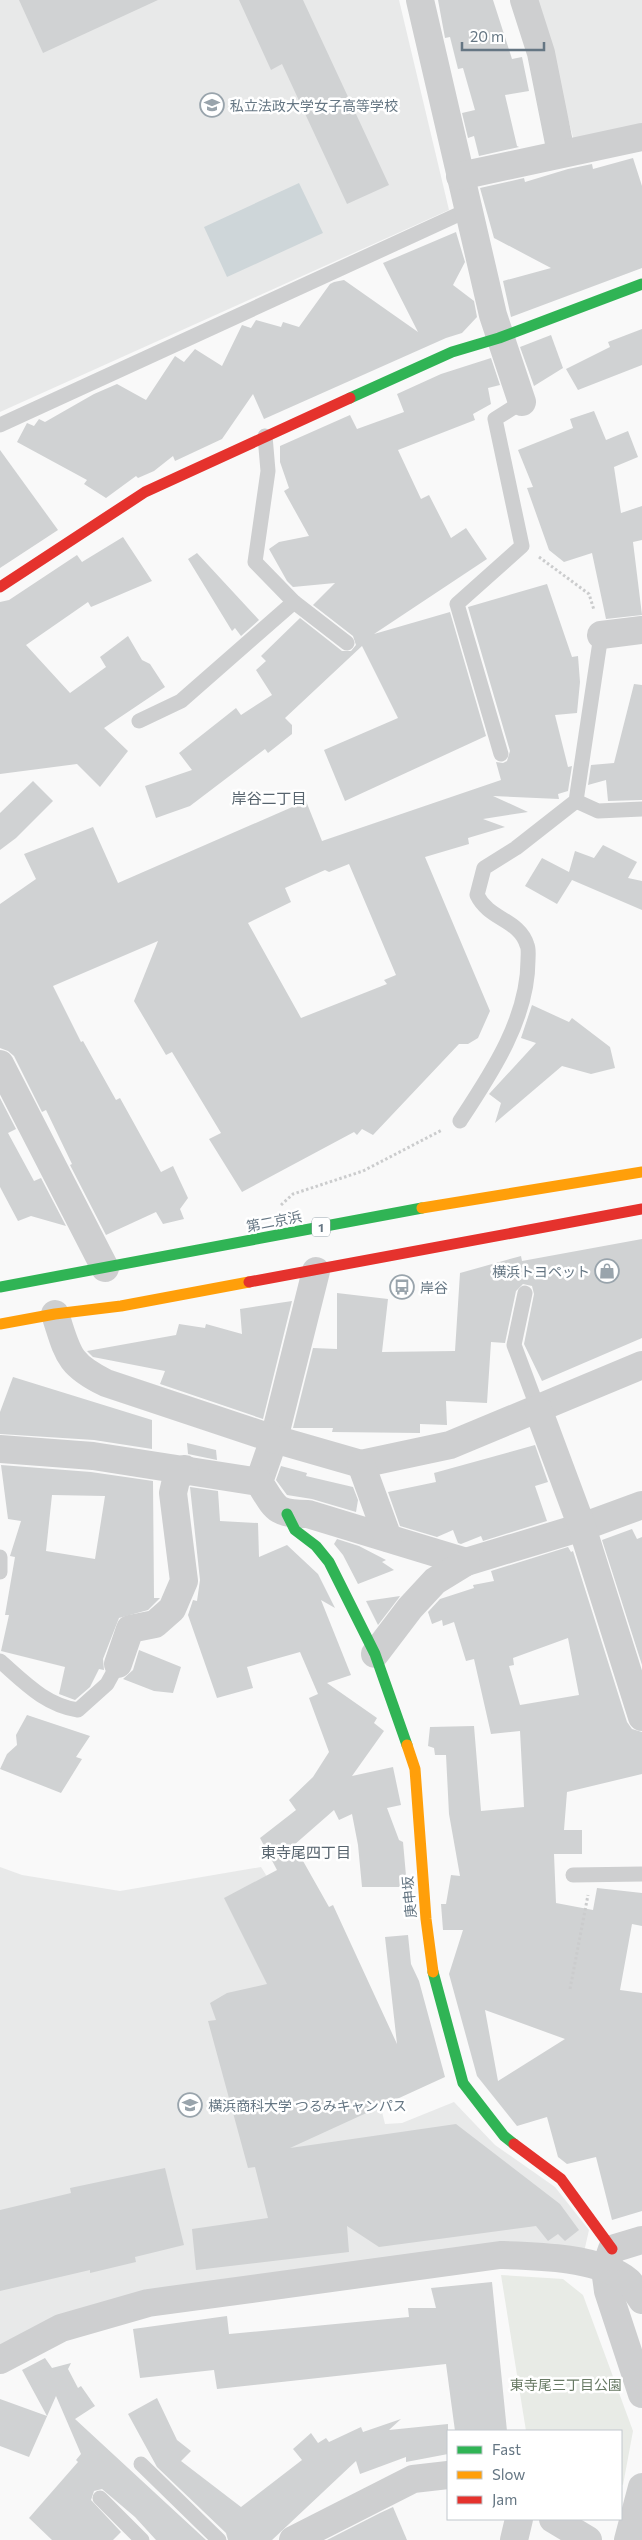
<svg xmlns="http://www.w3.org/2000/svg" width="642" height="2540" font-family="Commissioner,'Noto Sans JP',sans-serif">
<style>
.built{fill:#e8e9e9}
.green{fill:#e8ebe6}
.water{fill:#ced6d9}
.building{fill:#d0d2d3;fill-rule:evenodd}
.lines{fill:none;stroke-linecap:round;stroke-linejoin:round}
.path{stroke:#cbcccd;stroke-width:3;stroke-dasharray:2.5 2.5;stroke-linecap:butt}
.lane{stroke:#cecfd0;stroke-width:15}
.street{stroke:#cecfd0;stroke-width:28}
.fast{stroke:#30b455;stroke-width:11}
.slow{stroke:#ff9f0a;stroke-width:11}
.jam{stroke:#e5322d;stroke-width:11}
.labels{text-anchor:middle;dominant-baseline:central;stroke-width:5;stroke-linejoin:round;paint-order:stroke}
.shield{fill:#fff;stroke:#939fa8;stroke-width:1}
.shield-label{font-size:12px;font-weight:bold;fill:#657683}
.poi-label{font-size:14px;fill:#657683;stroke:#fff;text-anchor:start}
.street-label{font-size:14px;fill:#657683;stroke:#fff}
.park-label{font-size:14px;fill:#687a64;stroke:#fff}
.neighbourhood-label{font-size:15px;fill:#57646e;stroke:#fff}
</style>
<rect width="100%" height="100%" fill="#f9f9f9"/>
<g class="built">
<path d="M0,0H399L449,210L0,412Z"/>
<path d="M536,0H642V126L574,141Z"/>
<path d="M0,1867L22,1875L120,1891L261,1867L310,1945L343,2033L381,2108L385,2124L402,2123L454,2102L495,2145L555,2187L589,2230L584,2252L489,2245L0,2347Z"/>
</g>
<path class="green" d="M501,2275L563,2279L583,2295L633,2431L623,2485L621,2484V2431H526Z"/>
<path class="water" d="M299,183L323,233L227,277L204,227Z"/>
<g class="building">
<path d="M19,0H158L43,53Z"/>
<path d="M239,0H303L389,185L347,204L282,64L271,70Z"/>
<path d="M438,0H493L512,59L522,57L529,91L505,95L517,146L519,147L479,156L474,136L468,138L462,113L475,110L463,68L458,69L450,37L445,38Z"/>
<path d="M633,158L642,186V268L511,317L503,281L551,268L494,238L480,188L524,178L525,182L568,169L592,164L593,169Z"/>
<path d="M456,232L465,262L453,285L474,301L477,317L462,333L446,338L264,419L253,394L222,439L175,461L173,456L154,471L138,478L136,476L106,498L84,484L87,480L17,442L27,423L34,426L39,419L45,422L94,394L117,384L146,400L175,356L184,362L195,349L222,366L242,325L251,328L256,320L281,327L283,322L299,327L330,284L334,282L344,280L418,332L383,263Z"/>
<path d="M642,329V365L578,390L566,369L610,347L608,342Z"/>
<path d="M551,335L563,368L534,386L520,347Z"/>
<path d="M491,358L500,385L488,388L491,404L473,414L475,420L398,450L421,499L429,495L451,538L466,528L487,559L374,634L450,612L486,736L345,801L324,750L398,718L362,646L285,718L292,725V734L268,753L265,749L190,806L156,818L145,786L192,770L179,753L236,708L241,715L272,695L256,670L266,661L261,656L300,618L342,651H351L356,645L353,636L313,605L335,583L293,587L287,581L269,549L279,542L309,536L284,491L289,488L280,462V446L350,415L357,429L404,412L397,394L441,374Z"/>
<path d="M594,411L606,440L628,431L638,457L614,467L621,513L642,506V540L633,542L642,615L606,619L592,553L564,562L549,550L527,488L533,487L518,450L573,428L570,419Z"/>
<path d="M0,450L58,530L0,568Z"/>
<path d="M123,537L152,581L91,607L88,602L26,645L70,693L106,667L100,657L128,636L142,660L150,664L165,687L104,728L128,751L100,787L77,764L0,774V602L9,600L77,555L82,562Z"/>
<path d="M197,553L259,620L241,636L235,628L232,631L188,559Z"/>
<path d="M547,584L572,657L578,656L580,682L577,713L555,715L568,767L572,766L568,791L558,794L559,799L493,796L528,812L483,819L505,827L468,838L469,844L425,857L490,1011L478,1038L468,1044H459L373,1135L362,1129L357,1135L354,1132L242,1192L209,1139L221,1133L172,1052L166,1055L134,1001L158,941L53,986L81,1042L83,1041L116,1100L120,1098L161,1172L173,1166L188,1198L180,1209L184,1219L163,1224L156,1212L106,1235L70,1165L72,1164L46,1110L42,1112L14,1056L8,1051L0,1048V904L36,879L24,854L93,827L118,883L306,801L322,841L501,780L496,762L503,763L507,761L510,751L468,607ZM349,864L396,975L384,980L387,984L301,1018L248,923L291,902L285,888L325,870L329,872Z"/>
<path d="M634,684L642,685V800L608,801L606,780L588,785L591,765L614,763Z"/>
<path d="M33,781L53,801L16,838L0,850V813Z"/>
<path d="M603,845L637,862L628,878L642,881V910L572,880L557,904L525,886L542,858L569,872L575,851L594,858Z"/>
<path d="M532,1005L569,1022L572,1018L610,1047L615,1068L591,1074L562,1066L495,1123L501,1103L489,1094L536,1043L521,1038Z"/>
<path d="M0,1098L16,1129L8,1133L34,1181L41,1178L66,1226L31,1216L18,1221L0,1187Z"/>
<path d="M642,1239V1338L542,1381L524,1344L534,1294L532,1286L523,1284L516,1291L505,1343L491,1342L487,1403L446,1401L447,1425L420,1424V1433L332,1432L333,1428H293L313,1348L337,1349V1293L388,1299L382,1352L455,1351L460,1273L521,1256L522,1261Z"/>
<path d="M292,1301L263,1419L160,1384L165,1371L93,1357L87,1351L176,1335L179,1324L205,1328L206,1324L242,1334L240,1309Z"/>
<path d="M13,1377L152,1420V1449L94,1440L0,1434V1412Z"/>
<path d="M187,1443L216,1450L217,1460L188,1454Z"/>
<path d="M535,1445L548,1482L535,1486L547,1521L483,1541L481,1536L461,1544L458,1543L453,1530L437,1537L400,1526L388,1492L436,1482L434,1473Z"/>
<path d="M1,1465L91,1472L153,1481L154,1598H160L148,1610L119,1618L103,1659L104,1670L99,1669L90,1687L75,1700L59,1694L65,1667L1,1651L9,1615H5L15,1557L10,1556L21,1521L8,1519ZM52,1495L105,1496L95,1559L46,1551Z"/>
<path d="M281,1466L307,1473L306,1476L353,1487L358,1500L356,1512L312,1499L287,1495L276,1480Z"/>
<path d="M190,1487L218,1491L220,1521L258,1523L259,1557L287,1545L318,1574L335,1608L321,1600L351,1675L327,1683L377,1718L374,1723L384,1731L352,1776L393,1767L401,1805L387,1808L399,1840L403,1842L407,1887H362L358,1845L352,1814L339,1820L334,1810L294,1845L329,1907L333,1905L397,2044L385,1937L408,1935L411,1964L419,1981L445,2077L290,2148L456,2124L560,2204L579,2230L565,2241L558,2234L548,2241L536,2226L379,2247L347,2226L349,2252L196,2270L192,2229L268,2218L255,2167L248,2168L208,2021L216,2020L210,2003L227,1993L267,1984L224,1898L277,1870L260,1838L296,1810L289,1800L313,1777L329,1752L309,1698L318,1694L300,1652L247,1667L253,1688L217,1698L188,1615L193,1600L197,1601L200,1580Z"/>
<path d="M632,1529L637,1539L642,1537V1665L602,1540Z"/>
<path d="M337,1539L359,1546L386,1560L382,1562L394,1570L358,1584L343,1555L334,1544Z"/>
<path d="M568,1547L571,1552L573,1551L627,1722L632,1729L642,1732V1774L567,1792L564,1830H582V1854H554L556,1903L593,1910L597,1888L642,1893V1926L632,1924L620,1990L642,1993V2211L612,2220L596,2157L567,2164L558,2157L547,2117L517,2126L477,2076L449,1974L463,1930H443L441,1904H446L451,1875L460,1876L449,1814L446,1755H435L434,1748L428,1746L430,1727L474,1726L481,1811L524,1807L520,1731L491,1734L474,1659L466,1661L454,1622L443,1626L442,1620L432,1624L428,1612L440,1599L474,1588L473,1585L494,1581L491,1571ZM568,1638L579,1695L520,1705L509,1666L514,1665L513,1658ZM485,2010L565,2039L498,2081Z"/>
<path d="M400,1596L398,1599L378,1625L366,1601Z"/>
<path d="M139,1650L181,1667L173,1693L154,1691L123,1679L133,1670Z"/>
<path d="M27,1715L90,1736L76,1757L82,1759L61,1793L0,1769L7,1754L17,1745L16,1735Z"/>
<path d="M165,2168L184,2245L135,2257L136,2262L90,2273V2270L0,2291V2210L71,2193L70,2188Z"/>
<path d="M492,2282L507,2431H455L446,2364L217,2389L214,2370L140,2378L133,2329L227,2316L229,2334L409,2317L408,2308H436L431,2288Z"/>
<path d="M45,2358L52,2368L71,2363L68,2369L78,2388L81,2386L95,2406L75,2419L206,2540H156L135,2517L102,2489L94,2491L91,2500L121,2532L113,2540H52L29,2518L78,2462L76,2460L81,2454L56,2396L29,2457L0,2446V2399L47,2416L22,2370Z"/>
<path d="M157,2398L177,2440L191,2451L181,2461L241,2507L302,2460L293,2449L311,2433L318,2443L326,2438L329,2442L361,2427L363,2432L401,2419L389,2430L448,2424V2454L406,2462V2457L360,2474L356,2461L272,2540H228L226,2533L157,2467L128,2414Z"/>
<path d="M393,2507L407,2540H327L380,2513Z"/>
</g>
<g class="lines">
<g class="path">
<path d="M539,557L589,594L594,610"/>
<path d="M281,1205L293,1194L363,1171L442,1130"/>
<path d="M570,1989L588,1895"/>
</g>
<g class="lane">
<path d="M0,425L468,210"/>
<path d="M265,436L268,471L255,562L294,602L347,643"/>
<path d="M139,721L181,701L294,602"/>
<path d="M501,754L457,604L522,546L495,419L522,402"/>
<path d="M576,801L598,811L642,809"/>
<path d="M460,1121C491,1074 528,1019 528,960C528,956 529,949 527,945C519,919 489,920 477,895L484,868L516,848L576,801L601,635"/>
<path d="M525,1293L514,1345L538,1409"/>
<path d="M0,1557V1572"/>
<path d="M0,1661C24,1682 45,1705 78,1710L107,1684L118,1664"/>
<path d="M573,1875L642,1874"/>
<path d="M141,2464L219,2540"/>
<path d="M100,2498L142,2540"/>
</g>
<g class="street">
<path d="M420,0L493,315L522,402"/>
<path d="M524,0L541,53L561,153"/>
<path d="M460,176L642,137"/>
<path d="M601,635L642,630"/>
<path d="M0,1064L105,1268"/>
<path d="M316,1271L274,1439L259,1482C276,1509 275,1514 308,1514L466,1562L582,1527L642,1505"/>
<path d="M55,1314C68,1353 67,1364 106,1383L274,1439L361,1464L450,1445L642,1365"/>
<path d="M538,1409L582,1527L642,1717"/>
<path d="M0,1449L93,1456L259,1482"/>
<path d="M361,1464L388,1538"/>
<path d="M375,1654L410,1608L435,1581L466,1562"/>
<path d="M118,1664L130,1629L155,1624L172,1609L184,1581L173,1493L176,1480L185,1469"/>
<path d="M642,2240L612,2249L605,2269L608,2291L642,2394"/>
<path d="M0,2360L61,2328L148,2303L500,2255C536,2256 599,2257 628,2281C633,2286 638,2294 642,2300"/>
<path d="M553,2519L588,2540"/>
<path d="M293,2540L413,2479L448,2475"/>
<path d="M514,2540L519,2519"/>
<path d="M628,2540L642,2487"/>
</g>
<g class="fast">
<path d="M350,398L452,352L499,338L642,284"/>
<path d="M0,1287L422,1208"/>
<path d="M287,1514L295,1530L316,1546L329,1562L375,1654L407,1745"/>
<path d="M433,1972L463,2083L504,2136L514,2144"/>
</g>
<g class="slow">
<path d="M422,1208L642,1172"/>
<path d="M0,1324L55,1314L121,1306L249,1282"/>
<path d="M407,1745L415,1769L426,1919L433,1972"/>
</g>
<g class="jam">
<path d="M0,587L145,492L350,398"/>
<path d="M249,1282L642,1209"/>
<path d="M514,2144L561,2179L612,2249"/>
</g>
</g>
<defs>
<g id="school-ring" transform="scale(1.25)"><circle r="9.5" fill="#fff" stroke="#99a4ac" stroke-width="1.5"/><path d="M0-5L7-2L0 1L-7-2ZM-4 1L0 2.5L4 1V4Q0 6-4 4Z" fill="#99a4ac"/></g>
<g id="shop-ring" transform="scale(1.25)"><circle r="9.5" fill="#fff" stroke="#99a4ac" stroke-width="1.5"/><path d="M-5-2.5h2.3a2.7 3.5 0 0 1 5.4 0H5L5.5 6h-11ZM-1.5-2.5h3a1.5 2.3 0 0 0-3 0Z" fill="#99a4ac"/></g>
<g id="bus-ring" transform="scale(1.25)"><circle r="9.5" fill="#fff" stroke="#99a4ac" stroke-width="1.5"/><path d="M-5-6H5V4H4V6H2V4H-2V6H-4V4H-5ZM-3.5-4V0h7V-4ZM-3.5 1.2v1.5H-2V1.2ZM2 1.2v1.5H3.5V1.2Z" fill="#99a4ac"/></g>
<g id="university-ring" transform="scale(1.25)"><circle r="9.5" fill="#fff" stroke="#99a4ac" stroke-width="1.5"/><path d="M0-5L7-2L0 1L-7-2ZM-4 1L0 2.5L4 1V4Q0 6-4 4Z" fill="#99a4ac"/></g>
</defs>
<g fill-rule="evenodd">
<use href="#school-ring" x="212" y="105"/>
<use href="#shop-ring" x="607" y="1271"/>
<use href="#bus-ring" x="402" y="1287"/>
<use href="#university-ring" x="190" y="2105"/>
</g>
<g class="labels">
<rect class="shield" x="312" y="1217.5" width="18" height="19" rx="4"/>
<g class="shield-label">
<text x="321" y="1227">1</text>
</g>
<g class="poi-label">
<text x="230" y="105">私立法政大学女子高等学校</text>
<text x="590" y="1271" text-anchor="end">横浜トヨペット</text>
<text x="420" y="1287">岸谷</text>
<text x="208" y="2105">横浜商科大学 つるみキャンパス</text>
</g>
<g class="street-label">
<text transform="translate(274 1221) rotate(-11)">第二京浜</text>
<text transform="translate(409 1897) rotate(-95)">庚申坂</text>
</g>
<g class="park-label">
<text x="566" y="2384">東寺尾三丁目公園</text>
</g>
<g class="neighbourhood-label">
<text x="269" y="798">岸谷二丁目</text>
<text x="306" y="1852">東寺尾四丁目</text>
</g>
</g>
<rect x="447" y="2430" width="175" height="90" fill="#ffffff" stroke="#c1c8cd"/>
<rect x="457" y="2446" width="25" height="8" fill="#30b455" stroke="#c1c8cd"/>
<text x="492" y="2455" font-size="15" fill="#657683">Fast</text>
<rect x="457" y="2471" width="25" height="8" fill="#ff9f0a" stroke="#c1c8cd"/>
<text x="492" y="2480" font-size="15" fill="#657683">Slow</text>
<rect x="457" y="2496" width="25" height="8" fill="#e5322d" stroke="#c1c8cd"/>
<text x="492" y="2505" font-size="15" fill="#657683">Jam</text>
<path d="M462 42v8h82v-8" fill="none" stroke="#657683" stroke-width="2.5"/>
<text x="470" y="42" font-size="15" fill="#657683" stroke="#ffffff" stroke-width="4" paint-order="stroke">20 m</text>
</svg>
